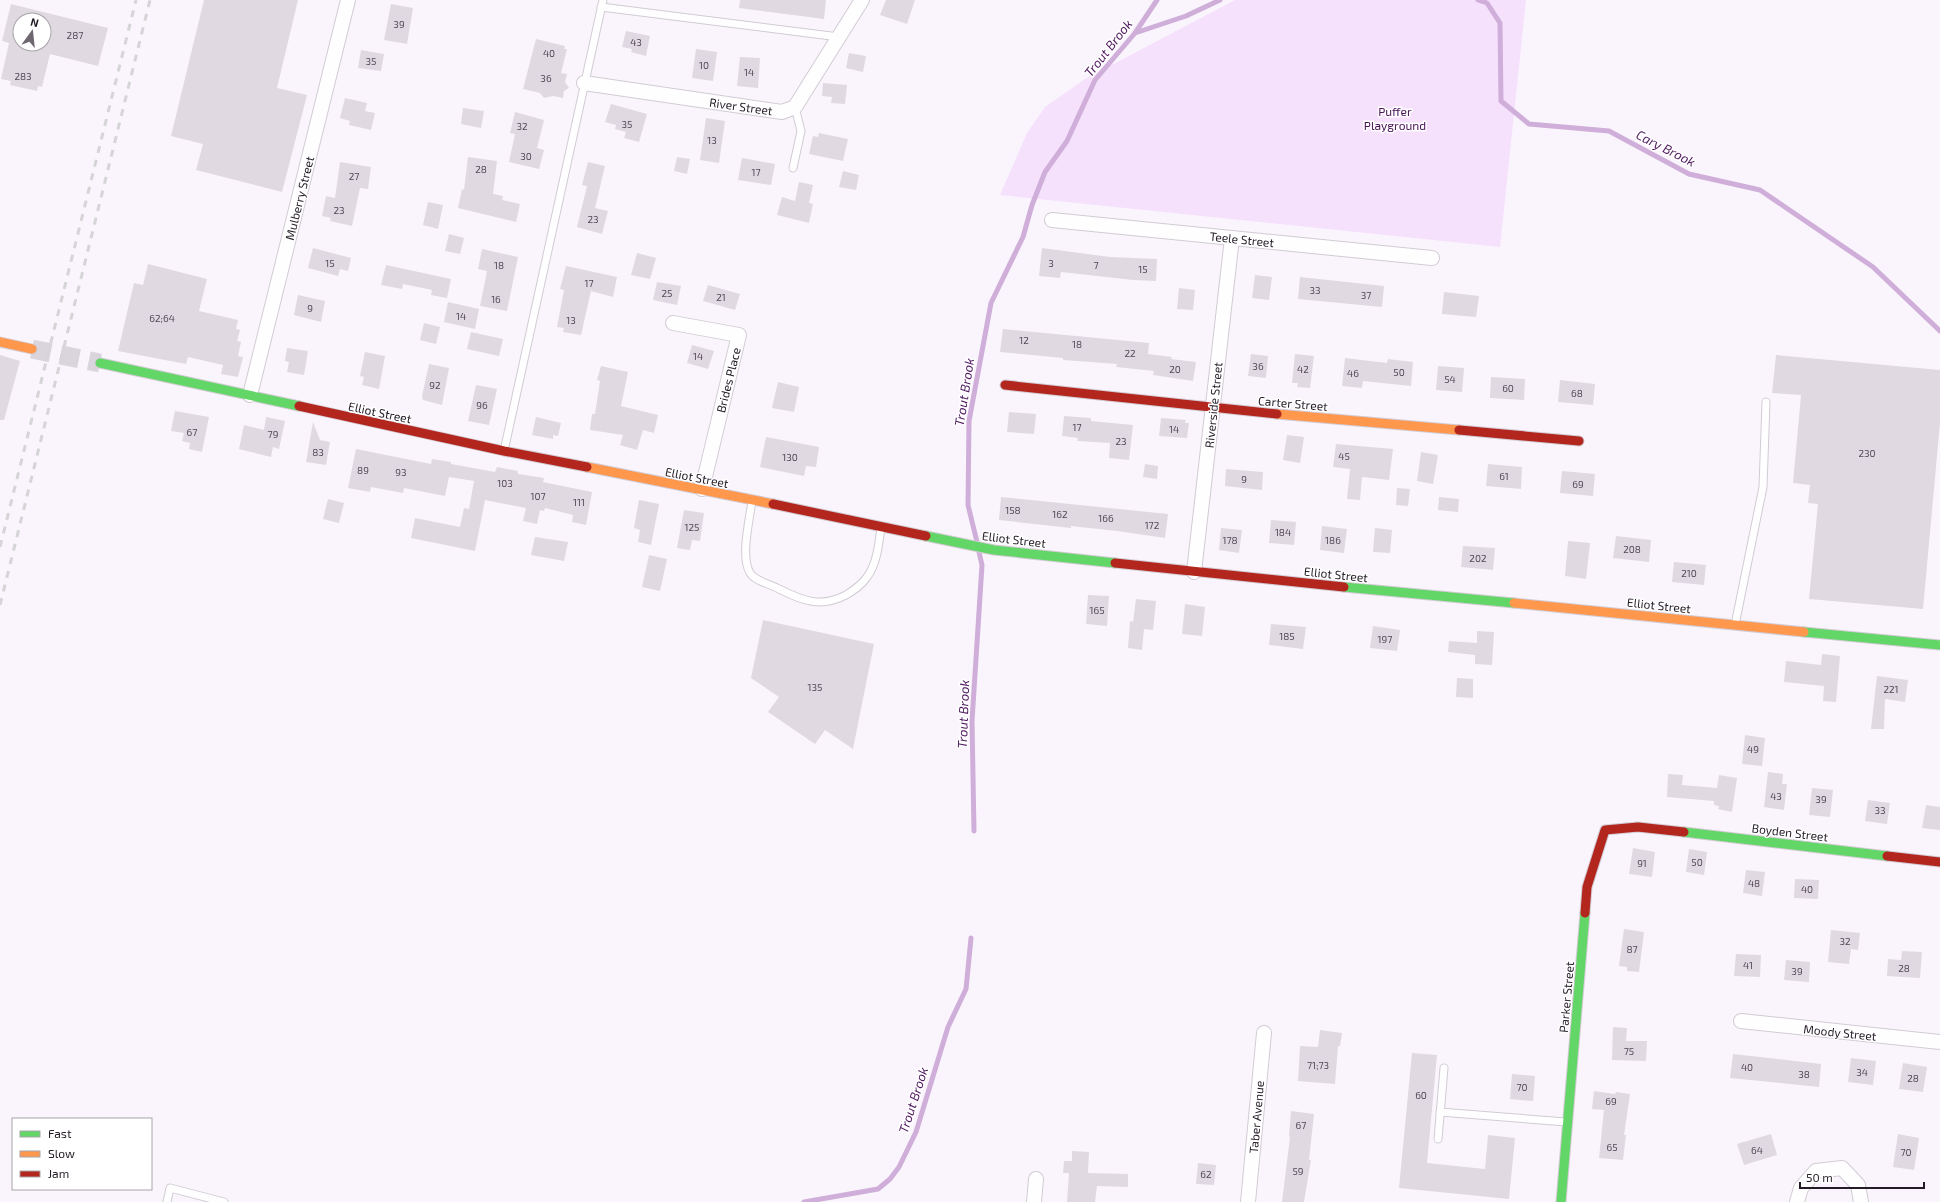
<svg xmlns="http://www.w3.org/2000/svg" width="1940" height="1202" font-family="'Exo 2',sans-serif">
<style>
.green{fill:#f6e1fd}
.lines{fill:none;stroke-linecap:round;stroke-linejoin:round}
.stream{stroke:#cfaed9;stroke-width:5}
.building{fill:#e0d9e2;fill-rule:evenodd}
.secondary-tunnel{stroke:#dad4dc;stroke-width:19;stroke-dasharray:19 10;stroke-linecap:butt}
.lane-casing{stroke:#d2cbd4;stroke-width:9}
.street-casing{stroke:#d2cbd4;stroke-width:16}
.fast-casing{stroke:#d2cbd4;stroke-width:11}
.slow-casing{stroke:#d2cbd4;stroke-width:11}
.jam-casing{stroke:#d2cbd4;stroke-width:11}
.lane{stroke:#fefeff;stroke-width:7}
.street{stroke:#fefeff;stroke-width:14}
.fast{stroke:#63d668;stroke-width:9}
.slow{stroke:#ff974d;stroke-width:9}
.jam{stroke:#b3261e;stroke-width:9}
.rail{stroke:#d5d4d6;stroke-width:3;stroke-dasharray:7 7;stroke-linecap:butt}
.labels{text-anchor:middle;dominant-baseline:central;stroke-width:3;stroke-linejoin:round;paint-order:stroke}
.number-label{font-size:10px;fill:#524a55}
.street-label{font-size:12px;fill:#231b26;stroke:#fff}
.park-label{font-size:12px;fill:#491158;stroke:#fff}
.water-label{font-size:13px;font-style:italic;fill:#4f195f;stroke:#fff}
</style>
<rect width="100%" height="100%" fill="#faf5fc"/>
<path class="green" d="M1235,0H1526L1500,247L1000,195L1027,133L1045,107L1085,79Z"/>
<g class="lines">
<g class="stream">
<path d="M1478,0L1487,3L1500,23L1501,101L1529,124L1609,131L1689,174L1760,190L1873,267L1940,331"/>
<path d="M1135,33L1186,16L1220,0"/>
<path d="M977,542L968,505L969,421L991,303L1023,237L1032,205L1045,172L1067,141L1095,80L1135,33L1157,0"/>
<path d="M974,831L972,721L982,565L979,552"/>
<path d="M804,1202L878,1189L890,1179L899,1167L916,1132L948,1027L966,989L971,938"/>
</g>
</g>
<g class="building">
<path d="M204,0H298L277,88L307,95L282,192L196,170L203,144L171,136Z"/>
<path d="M740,0H826L824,19L739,8Z"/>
<path d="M886,0H915L907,24L880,15Z"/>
<path d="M11,4L108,28L98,66L50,54L42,87L38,86L37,91L10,85L11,81L1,79L9,43L2,41ZM20,20H44V44H20Z"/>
<path d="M391,4L413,8L407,44L384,40Z"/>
<path d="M626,31L650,36L646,56L631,52L632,49L622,47Z"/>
<path d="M536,39L565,46L564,49H567L561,73L567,74L565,82L569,88L564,91L563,98L553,96L544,98L540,93L523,89Z"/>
<path d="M696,49L717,52L713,81L692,78Z"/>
<path d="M361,50L384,54L381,71L358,68Z"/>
<path d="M849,53L866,56L863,72L846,68Z"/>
<path d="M740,57L760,58L758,88L737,86Z"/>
<path d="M823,83L847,85L845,104L831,103L832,97L822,96Z"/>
<path d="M345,98L367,103L365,111L375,113L371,130L349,125L350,121L340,118Z"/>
<path d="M611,104L647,114L639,142L624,138L626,132L615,129L616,125L605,122Z"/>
<path d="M463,108L484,111L481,128L461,124Z"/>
<path d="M515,112L544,120L537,148L544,150L539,169L509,162L515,134L510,133Z"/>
<path d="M706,118L725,121L719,163L700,160Z"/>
<path d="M819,133L848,139L843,161L809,154L813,136L818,137Z"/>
<path d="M468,157L497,161L493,194L503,196L502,200L520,204L516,222L458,208L462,189L464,190Z"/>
<path d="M677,157L690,159L687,174L674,171Z"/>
<path d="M742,158L775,164L771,185L738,180Z"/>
<path d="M340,162L371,167L368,189L360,188L352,226L330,221L331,218L322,216L326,196L335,198Z"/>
<path d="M588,162L605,166L595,208L608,211L602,234L577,227L587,186L582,185Z"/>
<path d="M843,171L859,175L856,190L839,187Z"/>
<path d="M799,182L813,185L809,203L813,204L809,223L777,215L782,197L795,201Z"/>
<path d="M428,202L443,205L438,229L423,225Z"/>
<path d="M449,234L464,238L460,254L445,251Z"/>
<path d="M313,248L351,258L348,271L340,269L338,276L308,268Z"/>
<path d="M1042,248L1110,257L1157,259L1156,281L1133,280L1061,272L1060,278L1039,276Z"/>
<path d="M482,249L518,257L507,311L480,306L487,271L478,269Z"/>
<path d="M637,253L656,258L650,279L631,275Z"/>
<path d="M148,264L207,279L199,311L238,320L236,329L240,330L237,341L241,342L238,356L243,357L238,377L221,374L223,365L188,357L186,364L118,351L134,283L143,285Z"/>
<path d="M386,265L451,279L447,298L431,295L432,290L403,284L402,289L381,285Z"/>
<path d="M566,266L617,277L613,297L591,291L581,335L563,332L564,328L557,327L564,290L560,289Z"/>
<path d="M1255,275L1272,277L1269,300L1252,298Z"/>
<path d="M1300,277L1384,286L1382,307L1298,299Z"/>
<path d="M657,282L681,286L677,305L653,300Z"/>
<path d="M708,285L740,294L735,310L703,301Z"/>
<path d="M1179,288L1195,290L1193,310L1177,309Z"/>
<path d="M1444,292L1479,296L1476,317L1442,314Z"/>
<path d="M298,295L325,301L321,322L294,315Z"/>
<path d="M448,302L479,309L475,329L444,322Z"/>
<path d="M424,323L440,327L436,344L420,340Z"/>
<path d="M1003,329L1149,343L1148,354L1172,357L1171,359L1196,362L1193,381L1153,375L1154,371L1116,367L1117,364L1063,360V358L1000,352Z"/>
<path d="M471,332L503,339L499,356L467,349Z"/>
<path d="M692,345L714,351L708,369L687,363Z"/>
<path d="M287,348L308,351L304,375L287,372L289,362L285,361Z"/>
<path d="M365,352L385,356L379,389L362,385L364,377L360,376Z"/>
<path d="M1251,354L1268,356L1266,378L1248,376Z"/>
<path d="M1295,354L1314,356L1310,388L1297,387L1298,383H1292Z"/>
<path d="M0,355L20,361L4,420H0Z"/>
<path d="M1776,355L1940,370V423L1923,609L1809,599L1818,504L1808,503L1810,485L1793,483L1801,395L1772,393Z"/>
<path d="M1345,358L1387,363L1388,359L1413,362L1411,386L1363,381L1362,388L1342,386Z"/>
<path d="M429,364L449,368L442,405L423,400L422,396Z"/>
<path d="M601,366L628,372L621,406L658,415L654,433L643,430L637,450L620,445L623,435L590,430L592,414H595L600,381L597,380Z"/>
<path d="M1438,366L1464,368L1462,392L1436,390Z"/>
<path d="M1491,377L1525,379L1524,400L1490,398Z"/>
<path d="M1560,380L1595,384L1593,405L1558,402Z"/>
<path d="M778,382L799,387L794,412L772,408Z"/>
<path d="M476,385L497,389L489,425L468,421Z"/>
<path d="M175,411L209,417L202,452L189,449L190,443L182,441L184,433L171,431Z"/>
<path d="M1009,412L1036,414L1034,434L1007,432Z"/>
<path d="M1064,416L1091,418V421L1133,425L1129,460L1109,458L1110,443L1077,441L1078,438L1062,436Z"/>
<path d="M266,417L285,421L279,449L273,447L271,457L239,449L244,425L264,430Z"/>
<path d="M536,417L561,423L558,436L553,435V439L532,435Z"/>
<path d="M1161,418L1186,420L1185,423H1189L1187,438L1159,436Z"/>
<path d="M313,422L320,440L330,442L326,465L306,462Z"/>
<path d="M1287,435L1304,437L1300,463L1283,460Z"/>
<path d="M766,437L819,447L816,467L806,466L804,476L760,467Z"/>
<path d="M1336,444L1393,449L1389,480L1362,477L1360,500L1347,499L1350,469L1333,467Z"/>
<path d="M356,449L431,464L432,459L451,462V464L495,472L497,467L518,471V474L544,478L543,482L592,492L586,525L572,522L573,515L545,508L544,511L540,510L537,524L523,521L526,508L485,500L475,551L411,538L415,518L460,527L464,508L469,509L474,481L449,477L445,496L404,488L403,493L371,487L370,492L348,488Z"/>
<path d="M1421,452L1438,455L1433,484L1417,481Z"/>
<path d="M1145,464L1158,466L1157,479L1143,477Z"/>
<path d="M1488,464L1522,467L1521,489L1486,486Z"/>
<path d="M1226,469L1263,472L1262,490L1225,486Z"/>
<path d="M1562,471L1595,474L1593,496L1560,493Z"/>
<path d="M1397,488L1410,489L1408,506L1396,505Z"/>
<path d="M1001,497L1168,514L1165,538L1117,531L1071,526V528L999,520Z"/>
<path d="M1439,497L1459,499L1458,512L1438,510Z"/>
<path d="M328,499L344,503L339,523L323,519Z"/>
<path d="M639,500L659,504L651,545L638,542L640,530L634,528Z"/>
<path d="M684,510L704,513L700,541L692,540L690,550L677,548Z"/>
<path d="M1271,520L1296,522L1294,545L1269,543Z"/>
<path d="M1322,526L1347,529L1344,553L1320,550Z"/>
<path d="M1221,528L1242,530L1239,553L1219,550Z"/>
<path d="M1375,528L1392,530L1390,553L1373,552Z"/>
<path d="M1616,536L1651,540L1649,562L1613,558Z"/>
<path d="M535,537L568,542L564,561L531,555Z"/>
<path d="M1568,541L1590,543L1586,579L1565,576Z"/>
<path d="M1463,546L1495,548L1493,570L1461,567Z"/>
<path d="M649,555L667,559L660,591L642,587Z"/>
<path d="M1674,562L1706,565L1704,585L1672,582Z"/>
<path d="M1088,595L1109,596L1107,626L1086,624Z"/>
<path d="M1136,599L1156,601L1153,630L1144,629L1142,650L1128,648L1130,621L1133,622Z"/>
<path d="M1185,604L1205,607L1202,636L1182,634Z"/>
<path d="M763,620L874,644L853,749L825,730L815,744L768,712L779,697L751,678Z"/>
<path d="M1271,624L1306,627L1303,649L1269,645Z"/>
<path d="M1373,626L1400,630L1397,651L1370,648Z"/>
<path d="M1477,631L1494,632L1492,665L1475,664V655L1448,652L1449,641L1477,643Z"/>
<path d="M1822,654L1840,656L1836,702L1823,701L1824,686L1784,682L1786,661L1821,665Z"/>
<path d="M1877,676L1908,680L1905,702L1885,699L1884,729H1871Z"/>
<path d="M1457,678L1473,679V698L1456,697Z"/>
<path d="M1745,735L1765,738L1762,766L1742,764Z"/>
<path d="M1768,772L1783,774L1782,784H1787L1784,810L1764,807Z"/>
<path d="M1668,774L1683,775L1682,785L1717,788L1719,775L1737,778L1732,812L1718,809L1719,806L1714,805V801L1667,797Z"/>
<path d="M1812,788L1833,790L1830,817L1809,815Z"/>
<path d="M1868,800L1890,803L1887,824L1865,821Z"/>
<path d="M1926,805L1940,807V830L1922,828Z"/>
<path d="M1633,848L1655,852L1652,877L1629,874Z"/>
<path d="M1689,849L1707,852L1704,875L1686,872Z"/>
<path d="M1746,870L1765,872L1762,896L1743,893Z"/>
<path d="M1795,879L1819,880L1818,899L1794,898Z"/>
<path d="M1624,929L1644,932L1639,972L1627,971V967L1619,966Z"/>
<path d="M1831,930L1860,933L1858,950L1851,949L1849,964L1828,962Z"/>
<path d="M1902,951L1922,952L1920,978L1887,976L1888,959L1901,960Z"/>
<path d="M1736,954L1761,955L1760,977L1734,976Z"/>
<path d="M1786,960L1810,962L1809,982L1784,980Z"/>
<path d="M1613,1027L1627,1028L1626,1041H1647L1646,1061L1612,1060Z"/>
<path d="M1320,1030L1342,1033L1340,1046H1338L1335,1084L1298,1081L1300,1046L1318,1047Z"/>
<path d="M1412,1053L1437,1055L1427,1163L1485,1169L1488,1135L1515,1138L1509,1199L1399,1188Z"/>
<path d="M1733,1054L1821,1064L1819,1087L1730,1078Z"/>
<path d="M1851,1058L1876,1061L1873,1085L1848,1082Z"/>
<path d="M1903,1063L1927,1067L1923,1092L1899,1089Z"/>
<path d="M1512,1074L1535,1076L1533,1101L1510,1099Z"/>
<path d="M1594,1091L1615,1094L1616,1092L1630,1094L1624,1135H1626L1623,1160L1599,1158L1604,1110L1592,1109Z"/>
<path d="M1291,1111L1314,1114L1309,1160H1311L1304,1202H1282L1290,1137L1289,1136Z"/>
<path d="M1771,1134L1777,1155L1744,1165L1737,1144Z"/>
<path d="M1898,1134L1919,1138L1914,1170L1893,1167Z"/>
<path d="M1072,1151L1089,1152L1088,1173L1128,1174V1187L1097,1186L1095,1202H1067L1069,1173H1063L1064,1161H1072Z"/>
<path d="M1198,1163L1216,1165L1214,1185L1196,1184Z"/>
</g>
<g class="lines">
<path class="secondary-tunnel" d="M32,349L100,363"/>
<g class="lane-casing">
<g id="lane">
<path d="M601,7L839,37"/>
<path d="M793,168L801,131L795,107"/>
<path d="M504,451L603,0"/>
<path d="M752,500C750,519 740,556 750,573C756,582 771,584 779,589C803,601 821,608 846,595C854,590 862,585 867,577C877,564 879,543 881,527"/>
<path d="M1735,625L1763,487L1766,402"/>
<path d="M1440,1112L1566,1122"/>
<path d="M1438,1139L1444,1068"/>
<path d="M167,1202L170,1188L224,1202"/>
</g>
</g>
<g class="street-casing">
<g id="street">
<path d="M584,83L782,112L795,107L862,0"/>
<path d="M1052,220L1432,258"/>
<path d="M673,323L739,335L702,489"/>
<path d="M250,395L348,0"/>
<path d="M1194,572L1232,238"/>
<path d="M1741,1021L1940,1042"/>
<path d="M1034,1202L1036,1179"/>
<path d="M1248,1202L1264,1033"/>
<path d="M1797,1202L1801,1188L1816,1171L1842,1168L1858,1185L1861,1202"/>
</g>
</g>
<g class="fast-casing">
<g id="fast">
<path d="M100,363L299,406"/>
<path d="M926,536L994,550L1115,563"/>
<path d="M1344,587L1514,603"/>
<path d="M1804,632L1940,645"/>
<path d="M1684,832L1887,856"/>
<path d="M1561,1202L1585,913"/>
</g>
</g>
<g class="slow-casing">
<g id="slow">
<path d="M0,342L32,349"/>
<path d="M1277,414L1459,430"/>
<path d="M587,467L773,504"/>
<path d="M1514,603L1804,632"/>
</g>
</g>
<g class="jam-casing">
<g id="jam">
<path d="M1005,385L1277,414"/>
<path d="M299,406L504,451L587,467"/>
<path d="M1459,430L1579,441"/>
<path d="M773,504L926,536"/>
<path d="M1115,563L1344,587"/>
<path d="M1887,856L1940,862"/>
<path d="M1585,913L1587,887L1605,830L1638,827L1684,832"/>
</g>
</g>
<use href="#lane" class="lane"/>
<use href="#street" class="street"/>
<use href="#fast" class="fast"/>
<use href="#slow" class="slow"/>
<use href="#jam" class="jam"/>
<g class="rail">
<path d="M0,547L136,0"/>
<path d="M0,605L150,0"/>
</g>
</g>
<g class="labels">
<g class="number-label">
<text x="399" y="24">39</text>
<text x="75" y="35">287</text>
<text x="636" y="42">43</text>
<text x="549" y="53">40</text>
<text x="371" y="61">35</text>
<text x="704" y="65">10</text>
<text x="749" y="72">14</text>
<text x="23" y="76">283</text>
<text x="546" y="78">36</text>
<text x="627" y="124">35</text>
<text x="522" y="126">32</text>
<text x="712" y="140">13</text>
<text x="526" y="156">30</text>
<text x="481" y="169">28</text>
<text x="756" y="172">17</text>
<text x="354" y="176">27</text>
<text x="339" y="210">23</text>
<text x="593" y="219">23</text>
<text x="330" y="263">15</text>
<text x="1051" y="263">3</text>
<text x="499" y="265">18</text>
<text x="1096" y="265">7</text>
<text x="1143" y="269">15</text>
<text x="589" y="283">17</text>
<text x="1315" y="290">33</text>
<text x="667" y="293">25</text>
<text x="1366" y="295">37</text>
<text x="721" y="297">21</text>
<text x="496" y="299">16</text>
<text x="310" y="308">9</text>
<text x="461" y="316">14</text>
<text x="162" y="318">62;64</text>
<text x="571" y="320">13</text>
<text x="1024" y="340">12</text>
<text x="1077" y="344">18</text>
<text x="1130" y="353">22</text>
<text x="698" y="356">14</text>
<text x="1258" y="366">36</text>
<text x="1175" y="369">20</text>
<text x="1303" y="369">42</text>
<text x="1399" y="372">50</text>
<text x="1353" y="373">46</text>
<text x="1450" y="379">54</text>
<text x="435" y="385">92</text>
<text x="1508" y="388">60</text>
<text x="1577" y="393">68</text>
<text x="482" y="405">96</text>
<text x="1077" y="427">17</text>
<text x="1174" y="429">14</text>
<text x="192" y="432">67</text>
<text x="273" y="434">79</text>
<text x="1121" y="441">23</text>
<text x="318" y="452">83</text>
<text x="1867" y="453">230</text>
<text x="1344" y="456">45</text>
<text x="790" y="457">130</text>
<text x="363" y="470">89</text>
<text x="401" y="472">93</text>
<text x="1504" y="476">61</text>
<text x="1244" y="479">9</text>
<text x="505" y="483">103</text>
<text x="1578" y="484">69</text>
<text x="538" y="496">107</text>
<text x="579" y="502">111</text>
<text x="1013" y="510">158</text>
<text x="1060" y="514">162</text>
<text x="1106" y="518">166</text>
<text x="1152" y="525">172</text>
<text x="692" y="527">125</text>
<text x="1283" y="532">184</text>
<text x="1230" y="540">178</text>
<text x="1333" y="540">186</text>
<text x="1632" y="549">208</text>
<text x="1478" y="558">202</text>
<text x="1689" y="573">210</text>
<text x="1097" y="610">165</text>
<text x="1287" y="636">185</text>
<text x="1385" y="639">197</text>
<text x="815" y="687">135</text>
<text x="1891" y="689">221</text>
<text x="1753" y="749">49</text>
<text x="1776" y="796">43</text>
<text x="1821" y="799">39</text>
<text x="1880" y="810">33</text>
<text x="1697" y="862">50</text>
<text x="1642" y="863">91</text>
<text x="1754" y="883">48</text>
<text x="1807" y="889">40</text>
<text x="1845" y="941">32</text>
<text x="1632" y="949">87</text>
<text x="1748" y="965">41</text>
<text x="1904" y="968">28</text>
<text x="1797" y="971">39</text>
<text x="1629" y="1051">75</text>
<text x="1318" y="1065">71;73</text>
<text x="1747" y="1067">40</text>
<text x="1862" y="1072">34</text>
<text x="1804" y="1074">38</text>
<text x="1913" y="1078">28</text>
<text x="1522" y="1087">70</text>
<text x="1421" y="1095">60</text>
<text x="1611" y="1101">69</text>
<text x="1301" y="1125">67</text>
<text x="1612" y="1147">65</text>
<text x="1757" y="1150">64</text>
<text x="1906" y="1152">70</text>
<text x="1298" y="1171">59</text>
<text x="1206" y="1174">62</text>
</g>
<g class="street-label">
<text transform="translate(741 106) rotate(8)">River Street</text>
<text transform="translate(299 198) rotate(-76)">Mulberry Street</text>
<text transform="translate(1242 239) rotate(6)">Teele Street</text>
<text transform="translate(728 380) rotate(-76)">Brides Place</text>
<text transform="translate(1293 403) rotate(5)">Carter Street</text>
<text transform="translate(1213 405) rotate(-84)">Riverside Street</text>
<text transform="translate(380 412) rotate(12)">Elliot Street</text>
<text transform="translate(697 477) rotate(11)">Elliot Street</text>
<text transform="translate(1014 539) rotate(7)">Elliot Street</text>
<text transform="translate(1336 574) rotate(6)">Elliot Street</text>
<text transform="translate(1659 605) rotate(6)">Elliot Street</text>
<text transform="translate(1790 832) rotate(7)">Boyden Street</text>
<text transform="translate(1566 997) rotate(-85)">Parker Street</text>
<text transform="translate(1840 1032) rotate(6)">Moody Street</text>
<text transform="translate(1256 1117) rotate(-85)">Taber Avenue</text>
</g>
<g class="park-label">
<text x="1395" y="111">Puffer<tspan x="1395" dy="14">Playground</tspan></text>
</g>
<g class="water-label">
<text transform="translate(1108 48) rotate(-52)">Trout Brook</text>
<text transform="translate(1666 148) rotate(27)">Cary Brook</text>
<text transform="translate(964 392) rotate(-81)">Trout Brook</text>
<text transform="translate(963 714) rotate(-88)">Trout Brook</text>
<text transform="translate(913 1100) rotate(-72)">Trout Brook</text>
</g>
</g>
<rect x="12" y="1118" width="140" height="72" fill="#ffffff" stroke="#a7a4a8"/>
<rect x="20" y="1131" width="20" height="6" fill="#63d668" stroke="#a7a4a8"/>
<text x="48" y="1138" font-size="12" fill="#231b26">Fast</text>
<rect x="20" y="1151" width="20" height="6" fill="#ff974d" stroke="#a7a4a8"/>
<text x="48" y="1158" font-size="12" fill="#231b26">Slow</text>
<rect x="20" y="1171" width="20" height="6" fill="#b3261e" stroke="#a7a4a8"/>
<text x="48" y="1178" font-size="12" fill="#231b26">Jam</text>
<g transform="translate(32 32) rotate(15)"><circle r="19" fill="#ffffff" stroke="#a7a4a8"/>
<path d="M0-3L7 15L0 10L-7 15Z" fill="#6e6771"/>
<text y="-6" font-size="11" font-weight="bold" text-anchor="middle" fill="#231b26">N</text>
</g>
<path d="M1800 1182v6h124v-6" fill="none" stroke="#231b26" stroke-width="2"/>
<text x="1806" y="1182" font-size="12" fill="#231b26" stroke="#ffffff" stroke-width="3" paint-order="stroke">50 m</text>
</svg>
